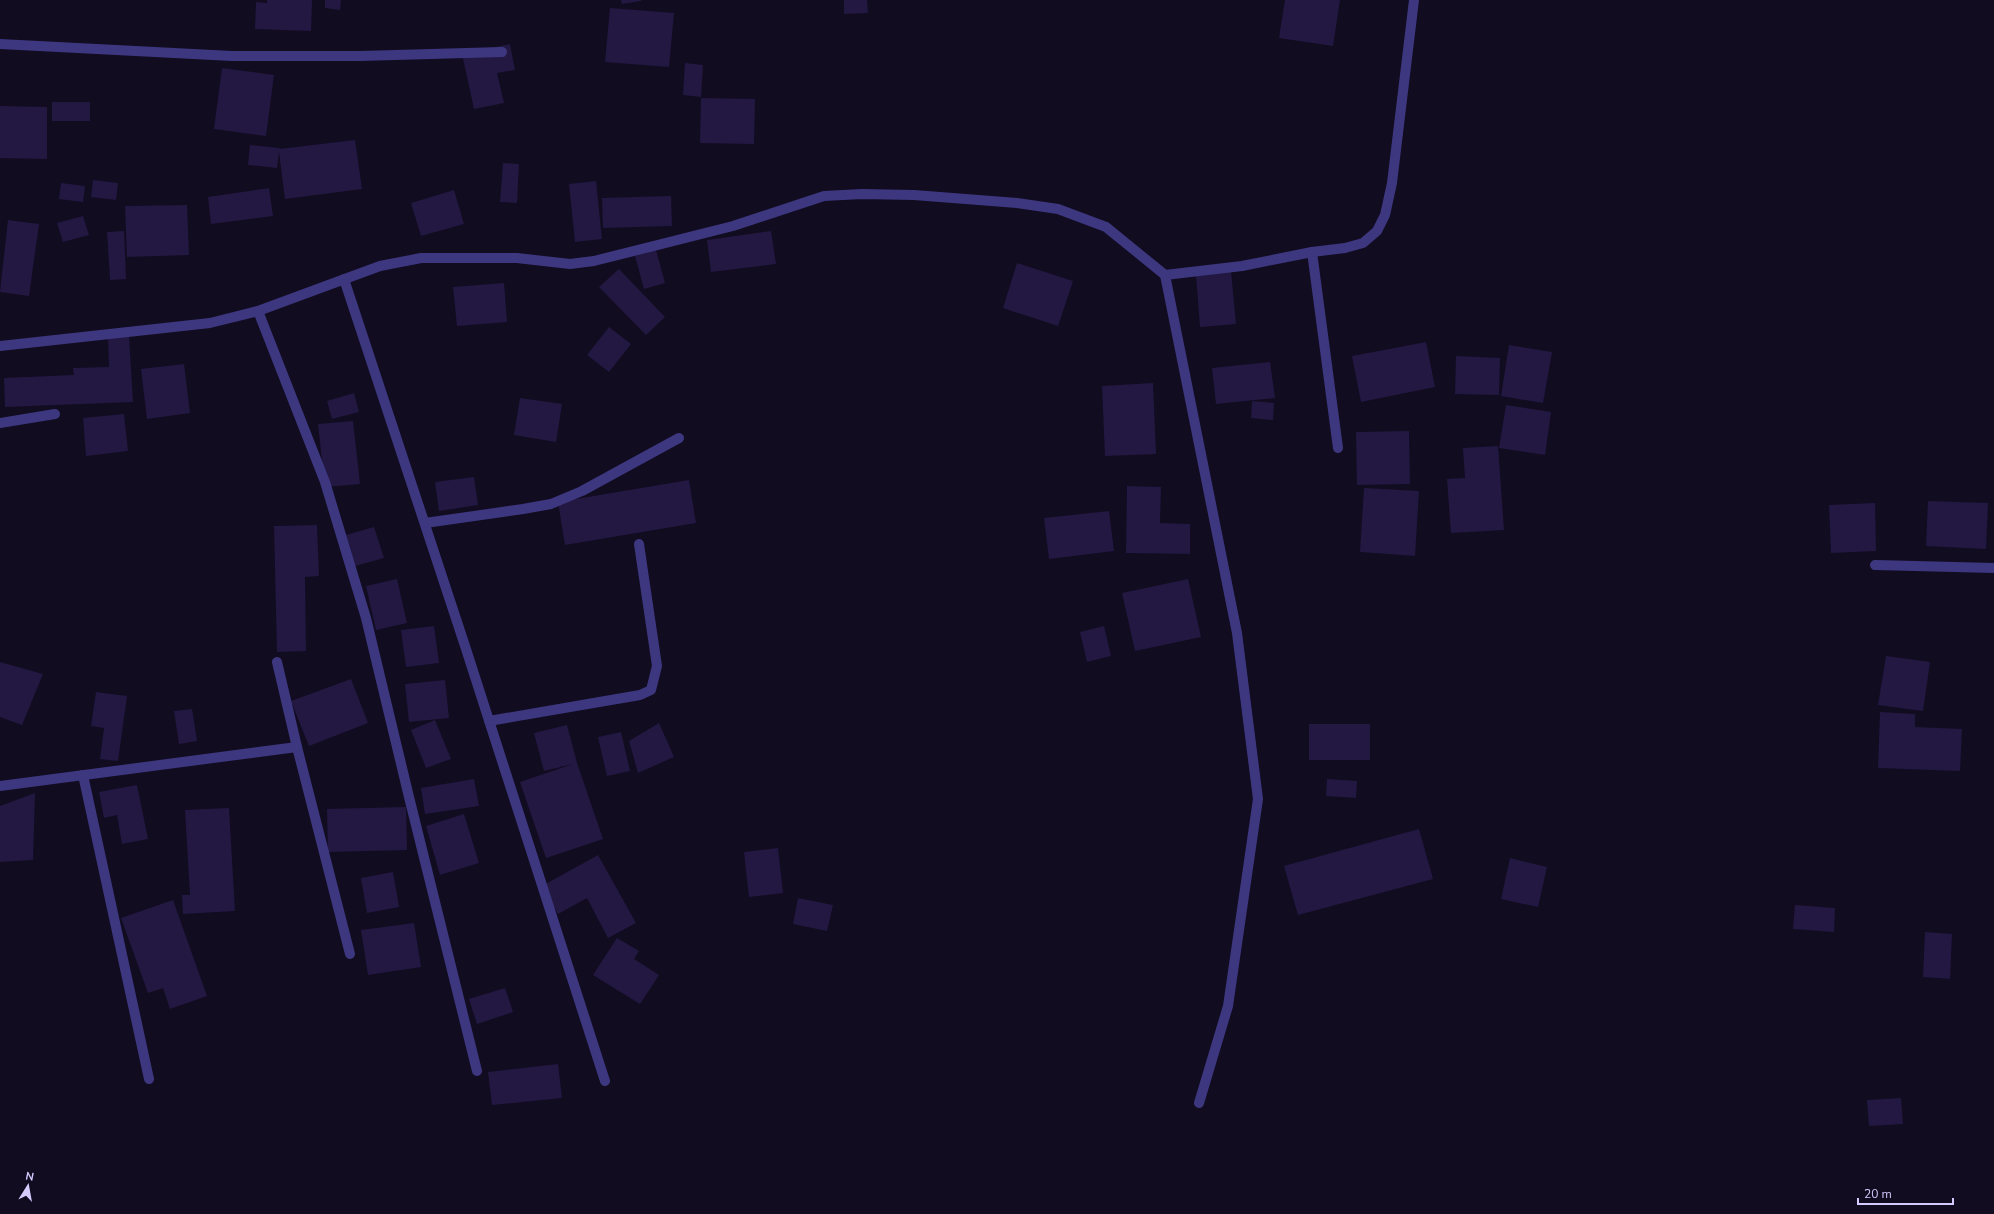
<svg xmlns="http://www.w3.org/2000/svg" width="1994" height="1214" font-family="'Nunito Sans',sans-serif">
<style>
.building{fill:#231841}
.lines{fill:none;stroke-linecap:round;stroke-linejoin:round}
.minor{stroke:#3d3780;stroke-width:10}
</style>
<rect width="100%" height="100%" fill="#110c20"/>
<g class="building">
<path d="M267,0H312L311,31L255,29L256,2L267,3Z"/>
<path d="M325,0H341L340,10L325,8Z"/>
<path d="M621,0H641V1L622,4Z"/>
<path d="M844,0H867L868,13L844,14Z"/>
<path d="M1285,0H1340L1333,46L1279,38Z"/>
<path d="M610,8L674,13L669,67L605,62Z"/>
<path d="M510,44L515,70L497,73L504,103L474,109L462,54Z"/>
<path d="M685,63L703,65L701,97L683,95Z"/>
<path d="M222,68L274,75L266,136L214,129Z"/>
<path d="M701,98L755,99L754,144L700,143Z"/>
<rect x="52" y="102" width="38" height="19"/>
<path d="M0,106L47,107V159L0,158Z"/>
<path d="M355,140L362,189L285,199L279,152L277,168L248,165L250,145L280,148L279,149Z"/>
<path d="M503,163L519,164L517,203L500,202Z"/>
<path d="M93,180L118,183L116,200L91,197Z"/>
<path d="M596,181L602,239L575,242L569,184Z"/>
<path d="M61,183L85,186L83,202L59,199Z"/>
<path d="M269,188L273,216L211,224L208,197Z"/>
<path d="M454,190L464,224L421,236L411,203Z"/>
<path d="M671,196L672,226L603,228L602,198Z"/>
<path d="M187,205L189,255L127,257L125,206Z"/>
<path d="M83,216L89,235L63,242L57,223Z"/>
<path d="M8,220L39,224L29,296L0,292Z"/>
<path d="M124,231L126,279L110,280L107,232Z"/>
<path d="M771,231L776,264L711,272L707,240Z"/>
<path d="M656,250L665,283L644,289L635,256Z"/>
<path d="M1017,263L1073,281L1058,326L1003,308Z"/>
<path d="M619,269L665,317L646,335L599,287Z"/>
<path d="M1231,271L1236,324L1200,327L1196,275Z"/>
<path d="M504,283L507,322L457,326L453,287Z"/>
<path d="M609,327L631,344L609,372L587,355Z"/>
<path d="M129,335L133,402L5,407L4,378L74,375L73,368L109,367L108,336Z"/>
<path d="M1426,342L1435,387L1361,402L1352,356Z"/>
<path d="M1509,345L1552,352L1543,403L1501,396Z"/>
<path d="M1456,356L1500,358L1499,395L1455,394Z"/>
<path d="M1270,362L1275,398L1216,404L1212,368Z"/>
<path d="M184,364L190,413L147,419L141,369Z"/>
<path d="M1153,383L1156,454L1105,456L1102,386Z"/>
<path d="M354,393L359,412L332,419L327,401Z"/>
<path d="M520,398L562,404L556,442L514,435Z"/>
<path d="M1252,401L1274,403L1273,420L1251,418Z"/>
<path d="M1506,405L1551,412L1545,455L1499,448Z"/>
<path d="M124,414L128,451L86,456L83,418Z"/>
<path d="M353,421L360,484L325,487L318,424Z"/>
<path d="M1409,431L1410,484L1357,485L1356,432Z"/>
<path d="M1498,446L1504,530L1451,533L1447,479L1465,478L1463,448Z"/>
<path d="M474,477L478,505L439,511L435,482Z"/>
<path d="M689,480L696,523L565,545L558,502Z"/>
<path d="M1127,486L1161,487L1160,523L1190,524V554L1126,553Z"/>
<path d="M1364,488L1419,491L1415,556L1360,552Z"/>
<path d="M1928,501L1988,503L1986,549L1926,546Z"/>
<path d="M1875,503L1876,551L1831,553L1829,505Z"/>
<path d="M1109,511L1114,551L1049,559L1044,518Z"/>
<path d="M317,525L319,576L305,577L306,651L277,652L274,526Z"/>
<path d="M374,527L384,558L355,566L346,535Z"/>
<path d="M397,579L407,623L376,630L366,586Z"/>
<path d="M1188,579L1201,637L1135,651L1122,593Z"/>
<path d="M434,626L439,663L406,667L401,630Z"/>
<path d="M1104,626L1111,656L1087,662L1080,632Z"/>
<path d="M1886,656L1930,662L1923,711L1878,705Z"/>
<path d="M0,662L43,674L22,725L0,717Z"/>
<path d="M351,679L368,723L309,746L291,701Z"/>
<path d="M445,680L449,718L409,722L405,684Z"/>
<path d="M96,692L127,696L118,761L100,759L104,728L91,726Z"/>
<path d="M192,709L197,741L179,744L174,711Z"/>
<path d="M1880,712L1915,714V727L1962,729L1960,771L1878,768Z"/>
<path d="M435,720L451,759L426,768L411,730Z"/>
<path d="M659,723L674,757L638,773L629,741Z"/>
<rect x="1309" y="724" width="61" height="36"/>
<path d="M567,725L577,763L603,839L546,858L520,782L573,764L544,771L534,733Z"/>
<path d="M621,732L630,771L607,776L598,737Z"/>
<path d="M474,779L479,806L425,814L421,788Z"/>
<path d="M1327,779L1357,781L1356,798L1326,796Z"/>
<path d="M137,785L148,839L122,844L117,815L104,818L99,792Z"/>
<path d="M35,793L33,860L0,862V806Z"/>
<path d="M406,807L407,850L328,852L327,809Z"/>
<path d="M229,808L235,911L183,914L182,895H190L185,810Z"/>
<path d="M464,814L479,863L440,875L426,826Z"/>
<path d="M1419,829L1433,879L1298,915L1284,866Z"/>
<path d="M778,848L783,893L749,897L744,852Z"/>
<path d="M598,855L636,923L608,938L587,898L558,914L542,886Z"/>
<path d="M1510,858L1547,867L1538,907L1501,899Z"/>
<path d="M393,872L399,907L367,913L361,878Z"/>
<path d="M798,898L833,905L827,931L793,924Z"/>
<path d="M173,900L207,996L170,1009L163,988L148,993L121,918Z"/>
<path d="M1795,905L1835,908L1834,932L1793,929Z"/>
<path d="M414,923L421,967L368,975L361,930Z"/>
<path d="M1925,932L1952,934L1950,979L1923,977Z"/>
<path d="M617,938L639,951L634,959L659,975L640,1004L593,975Z"/>
<path d="M505,988L513,1012L477,1024L469,999Z"/>
<path d="M558,1064L562,1098L492,1105L488,1072Z"/>
<path d="M1901,1098L1903,1124L1869,1126L1867,1100Z"/>
</g>
<g class="lines">
<g class="minor">
<path d="M0,44L232,56H360L502,52"/>
<path d="M1312,252L1338,448"/>
<path d="M1165,275L1242,266L1312,252L1345,248L1363,243L1377,231L1385,215L1392,183L1414,0"/>
<path d="M344,279L466,649L605,1081"/>
<path d="M258,311L325,482L366,618L409,797L477,1071"/>
<path d="M0,346L210,323L258,311L380,266L421,258H517L570,264L594,261L733,226L824,196L862,194L914,195L1017,203L1058,209L1106,227L1165,275L1237,633L1258,799L1228,1006L1199,1103"/>
<path d="M0,423L55,414"/>
<path d="M425,523L523,509L551,504L582,491L679,438"/>
<path d="M1875,565L1994,568"/>
<path d="M277,662L297,747L350,954"/>
<path d="M489,721L640,695L651,690L657,666L639,544"/>
<path d="M83,775L149,1079"/>
<path d="M0,786L297,747"/>
</g>
</g>
<g transform="translate(28 1186) rotate(11)" stroke="#110c20" stroke-width="3" paint-order="stroke">
<path d="M0-3L7 15L0 10L-7 15Z" fill="#d4cbff"/>
<text y="-6" font-size="11" font-weight="bold" text-anchor="middle" fill="#d4cbff">N</text>
</g>
<path d="M1858 1198v6h95v-6" fill="none" stroke="#d4cbff" stroke-width="2"/>
<text x="1864" y="1198" font-size="12" fill="#d4cbff" stroke="#110c20" stroke-width="3" paint-order="stroke">20 m</text>
</svg>
